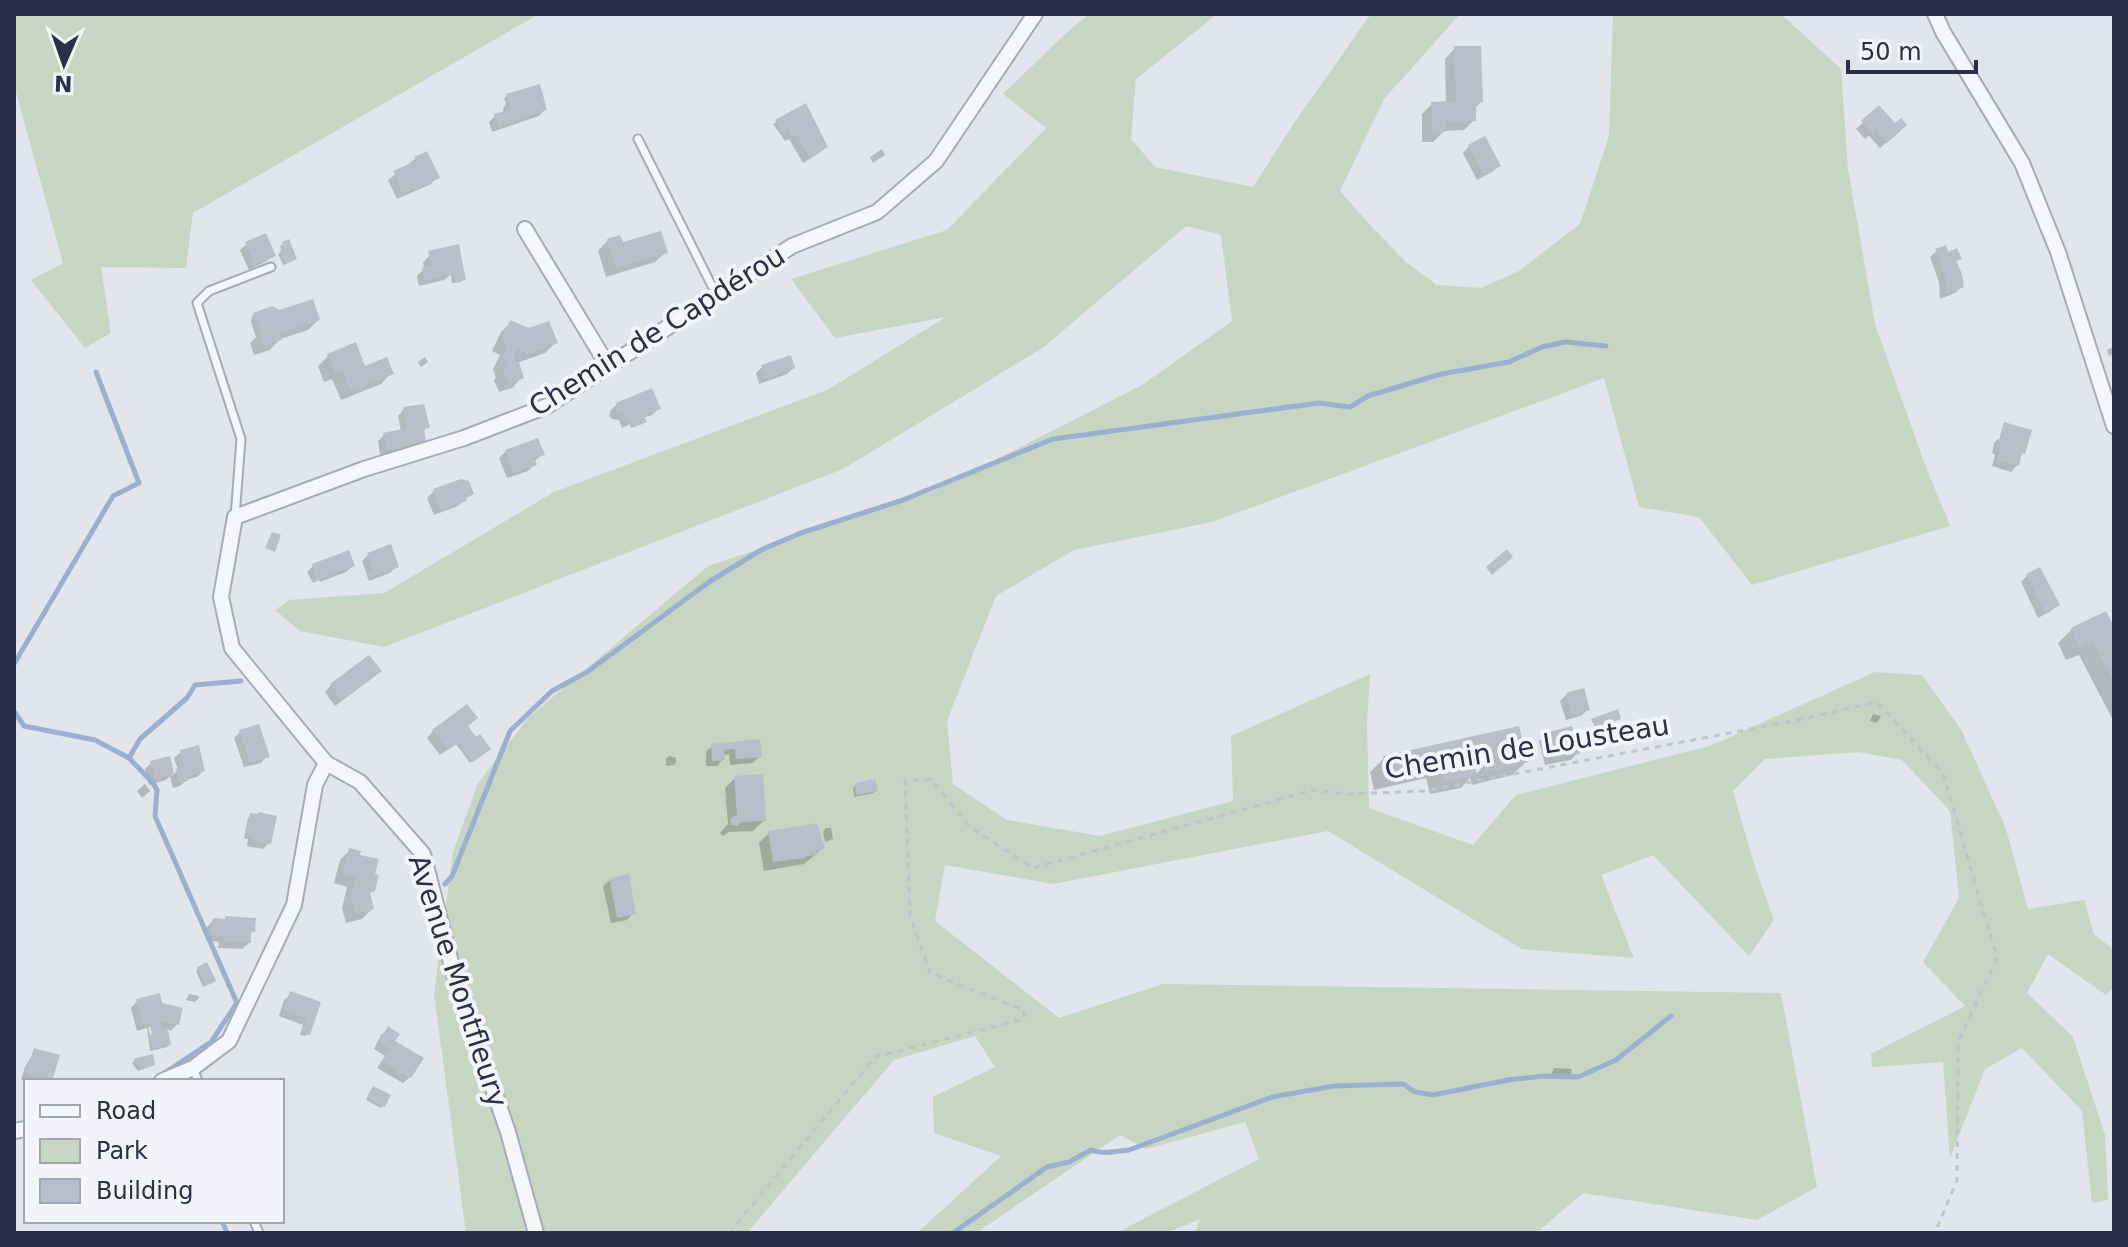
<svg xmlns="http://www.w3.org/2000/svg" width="2128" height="1247" font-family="'DejaVu Sans',sans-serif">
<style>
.green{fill:#c6d6c2}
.shadow{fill:#0003;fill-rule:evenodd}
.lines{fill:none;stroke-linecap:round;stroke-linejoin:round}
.stream{stroke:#9ab0ce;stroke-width:5}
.building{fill:#b9beca}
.service-casing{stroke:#a6abb6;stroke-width:11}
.minor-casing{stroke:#a6abb6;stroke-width:18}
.path{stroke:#c0c3ca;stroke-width:3;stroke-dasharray:6 6;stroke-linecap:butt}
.service{stroke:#f5f6f9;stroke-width:7}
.minor{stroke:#f5f6f9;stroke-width:14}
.labels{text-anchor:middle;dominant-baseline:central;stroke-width:8;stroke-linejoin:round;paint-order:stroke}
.street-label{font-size:28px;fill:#283145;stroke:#f2f4f8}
</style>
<rect width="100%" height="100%" fill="#e2e5eb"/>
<g class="green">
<path d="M14,14H539L193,213L186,268L101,267L111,333L85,348L31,280L63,263L14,85Z"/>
<path d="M1089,14H1217L1136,79L1131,139L1155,167L1253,187L1298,117L1371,14H1460L1384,99L1340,191L1369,224L1406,262L1437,285L1481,288L1519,271L1580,224L1609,136L1613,14H1781L1841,69L1848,169L1875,324L1924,462L1950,526L1752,585L1699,517L1639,507L1604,378L1212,522L1074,550L996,596L947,721L953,784L1007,820L1100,836L1233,801L1231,736L1370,674L1367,721L1369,808L1473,845L1516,795L1710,746L1875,672L1922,675L1962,731L2006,829L2028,909L2084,900L2094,934L2114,950V987L2106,995L2048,954L2027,993L2073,1037L2105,1135L2108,1200L2092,1203L2082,1111L2022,1048L1985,1069L1950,1158L1943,1062L1872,1067L1871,1054L1965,1006L1923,962L1959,898L1950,811L1902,760L1859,752L1765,759L1733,791L1754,864L1774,920L1749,956L1653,855L1601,875L1634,958L1522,949L1328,831L1053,884L945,865L935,921L1059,1018L1163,984L1781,993L1817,1187L1757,1220L1583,1193L1536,1233H1195L1200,1219L1166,1233H1116L1259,1159L1245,1122L1146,1149L1120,1135L976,1233H917L1001,1156L934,1133L933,1097L995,1067L975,1036L894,1060L747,1233H466L434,994L453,852L478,783L528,718L708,566L932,492L1142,385L1232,321L1221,235L1186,226L1044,347L843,469L384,647L300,631L275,610L289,600L384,593L554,492L827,390L946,317L835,338L791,279L947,230L1046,128L1003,94L1063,36Z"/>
</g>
<g class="shadow">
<path d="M1455,48L1481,102L1474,109V120L1464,130L1444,131L1433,142H1422V114L1432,104H1446L1445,59Z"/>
<path d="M507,96L545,109L539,116L492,132L489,122L495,116L504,113L503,108L506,104L504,98Z"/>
<path d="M1879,108L1895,126L1905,125L1880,148L1869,136L1865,139L1856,129Z"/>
<path d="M783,118L826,147L819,153L803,163L789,139L785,141L773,124Z"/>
<path d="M1469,146L1499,166L1492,172L1477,180L1463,153Z"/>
<path d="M882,149L885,155L873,163L870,157Z"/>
<path d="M415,159L437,177L431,184L397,199L388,180Z"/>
<path d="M608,240L621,245L666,252L655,262L606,277L598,251Z"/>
<path d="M247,244L273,255L267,261L249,270L240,250Z"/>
<path d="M283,244L292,261L283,265L278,254L282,251L280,246Z"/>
<path d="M1937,251L1960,258L1955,263L1962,286L1955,293L1940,299L1939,282L1930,257Z"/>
<path d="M429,256L464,279L461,282L452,283L451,274L444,280L419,286L417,276L424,269L423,263Z"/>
<path d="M254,314L318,320L308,330L280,339L270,350L254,355L250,343L256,337L251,322L252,317Z"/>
<path d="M511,322L555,343L545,353L517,363L522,377L512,388L499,392L494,380L496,378L493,369L500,355L492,351L501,332Z"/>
<path d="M2113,347L2114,353L2109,356L2107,350Z"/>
<path d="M328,356L364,369L391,373L381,384L341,400L332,379L324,382L318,366Z"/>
<path d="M425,357L428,362L421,367L418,362Z"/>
<path d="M762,367L793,368L787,374L759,384L756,373Z"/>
<path d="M618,403L659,408L652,415L643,418L642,424L631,428L630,424L622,428L619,420L612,419L609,416L611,410Z"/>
<path d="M404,409L427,427L423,432L424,442L418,449L380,455L378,441L384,435L401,431L398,416Z"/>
<path d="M1998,439L2023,453L2019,457L2017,465L2011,472L1992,466L1995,455L1992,453L1994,443Z"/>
<path d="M506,451L542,455L533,462L534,465L528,471L507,478L499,458Z"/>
<path d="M434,491L472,494L464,499L458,506L434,515L427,498Z"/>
<path d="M368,555L397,566L390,573L369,581L362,561Z"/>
<path d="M313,566H353L346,572L320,582L319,580L313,583L307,572Z"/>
<path d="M2027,576L2058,605L2051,611L2038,618L2021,582Z"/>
<path d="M2072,629L2114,631V722L2079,655L2066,660L2058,643Z"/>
<path d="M373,677L335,706L325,692L331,685Z"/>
<path d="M1567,694L1587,710L1581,716L1566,720L1560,701Z"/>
<path d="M1873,714L1881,716L1877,723L1870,721Z"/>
<path d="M466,727L485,751L470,763L456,744L440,755L427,738L433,731Z"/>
<path d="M1518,728L1526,762L1512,775L1472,785L1470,778L1461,788L1430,794L1426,778L1374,790L1370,772L1384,758ZM1479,762L1481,769L1475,775L1460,770L1459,766Z"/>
<path d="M240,732L267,756L261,763L244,767L234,738Z"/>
<path d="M1546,734L1577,753L1571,760L1545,765L1539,741Z"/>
<path d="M759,741L760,756L753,763L730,765L729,754L723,755V759L717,766H706V752L712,746Z"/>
<path d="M181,752L203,771L197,777L186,780L180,786L173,788L170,776L166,780L149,785L145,769L151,763L170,767L172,776L178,770L174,758Z"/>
<path d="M669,756L676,758V762L674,765L666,766V759Z"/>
<path d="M735,778L764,820L753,831L728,832L723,836L720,833L728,824L725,788Z"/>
<path d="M145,784L150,791L142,798L137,791Z"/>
<path d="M856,785L875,790L873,793L854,797L853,788Z"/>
<path d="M251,815L269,843L263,849L247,846L248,839L244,838L248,818Z"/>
<path d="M826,828H831L833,839L825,842L823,831Z"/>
<path d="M769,833L822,849L804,864L764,871L759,843Z"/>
<path d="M350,850L357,856L372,909L362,919L346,923L342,908L347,887L334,883L340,860Z"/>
<path d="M610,880L634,913L627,920L611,923L603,886Z"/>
<path d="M226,918L253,931L249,935V943L242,949L218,948L219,942L206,940L207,927L214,920L223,921Z"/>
<path d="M198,968L214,981L203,987L196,971Z"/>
<path d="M189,994L199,996L198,999L195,1002L186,1000Z"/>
<path d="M291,994L318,1003L308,1034L305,1036L300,1035L303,1025L279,1016L284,1000Z"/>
<path d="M137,1001L160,1002L177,1024L171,1031L165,1029L169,1045L167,1047L150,1051L147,1028L137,1031L131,1008ZM148,1027H152V1044Z"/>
<path d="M388,1029L410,1077L403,1083L377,1068L385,1056L374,1049L381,1035Z"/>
<path d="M35,1050L50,1080V1081L21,1080L25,1067Z"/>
<path d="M134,1061L153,1064L138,1071L132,1063Z"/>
<path d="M1554,1068L1572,1069L1571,1074L1568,1076L1551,1075Z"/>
<path d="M371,1091L384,1105L381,1108L366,1100Z"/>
</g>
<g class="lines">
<g class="stream">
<path d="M14,664L113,496L139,483L96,372"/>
<path d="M14,711L24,726L95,740L129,758L153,783L157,790L155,816L237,1003L211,1042L163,1074"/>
<path d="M129,758L140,739L187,698L195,685L241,681"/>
<path d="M445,884L452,876L510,731L552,691L587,672L709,582L761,550L801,533L903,500L1053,439L1319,403L1350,407L1368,396L1441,374L1509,362L1542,347L1565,342L1606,346"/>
<path d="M222,1221L227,1233"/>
<path d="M953,1233L1047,1167L1069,1162L1091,1150C1106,1155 1114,1151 1129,1150L1272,1097L1334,1086L1403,1084L1415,1092L1433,1095L1508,1080L1544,1076L1578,1077L1616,1060L1671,1016"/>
</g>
</g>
<g class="building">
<path d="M1454,46H1481L1483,102H1476V121L1445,122V132L1432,133L1431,102L1456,101Z"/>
<path d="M540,84L547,110L514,120L515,122L498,127L494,114L511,109L506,94Z"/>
<path d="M806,103L828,147L810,158L796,134L792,136L788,129L781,132L775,120Z"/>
<path d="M1879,105L1895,123L1901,118L1907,125L1887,143L1876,131L1873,134L1861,121Z"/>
<path d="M1485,136L1501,166L1484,175L1468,145Z"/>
<path d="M427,151L440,178L403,194L393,171L416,161L414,157Z"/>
<path d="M661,231L668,253L616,268L607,239L620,235L623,242Z"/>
<path d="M266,233L276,256L255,265L245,242Z"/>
<path d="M289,239L297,259L286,264L280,250L284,248L282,242Z"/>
<path d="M459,244L466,280L455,282L453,274L425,281L422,268L431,265L428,251Z"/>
<path d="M1946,245L1948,252L1957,248L1962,259L1956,261L1962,274L1964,287L1946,294L1945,275L1935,249Z"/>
<path d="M313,299L320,320L280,334L282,340L264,346L253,313L272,306L279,310Z"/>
<path d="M510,320L529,328L549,321L558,343L528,354L518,349L514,358L516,363L519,362L524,378L509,384L503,368L506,367L502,357L508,344L501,341Z"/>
<path d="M356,342L365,366L387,357L394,374L351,391L342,370L335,373L327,354Z"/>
<path d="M791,355L795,368L766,379L761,365Z"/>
<path d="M652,388L661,409L644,416L647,422L634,427L632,421L629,423L625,414L616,412V403Z"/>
<path d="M424,404L430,428L424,429L426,443L386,450L383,433L407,428L403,407Z"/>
<path d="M2004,422L2032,430L2025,454L2022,453L2019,466L1997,460L2000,448L1997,447Z"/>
<path d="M538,438L545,455L534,458L537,465L513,473L505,450Z"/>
<path d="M461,479L469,481L474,494L466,498L467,501L440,510L433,489Z"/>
<path d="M272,532L281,535L275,552L265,548Z"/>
<path d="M391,544L399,567L368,578L366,573L373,570L367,553Z"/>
<path d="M1507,549L1513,557L1492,575L1486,567Z"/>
<path d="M349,550L355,566L316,581L312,564Z"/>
<path d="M2040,567L2060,605L2045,613L2026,574Z"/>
<path d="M2106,611L2114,627V682L2093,642L2080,648L2071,628Z"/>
<path d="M369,655L382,671L342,701L330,684Z"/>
<path d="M1584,688L1590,710L1572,715L1566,693Z"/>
<path d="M467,704L478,718L468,726L476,737L480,734L491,749L473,762L459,742L448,750L432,730Z"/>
<path d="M1618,709L1621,719L1595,727L1591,719Z"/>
<path d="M259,724L270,757L250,762L239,730Z"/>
<path d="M1519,726L1528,762L1486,772L1484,764L1496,761L1493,750L1459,757L1461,768L1475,766L1477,775L1444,782L1440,766L1388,777L1383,756Z"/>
<path d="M1572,726L1580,754L1551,759L1545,733Z"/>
<path d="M760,739L762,757L736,759L735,749L724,750L725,760L712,761L711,744Z"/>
<path d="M199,745L205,771L187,776L188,781L180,783L176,769L184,767L180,750Z"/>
<path d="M170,756L174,774L155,779L150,761Z"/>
<path d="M763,774L766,821L740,822L738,826L731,825L730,822L732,817L737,815L734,776Z"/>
<path d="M875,779L878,791L856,795L855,783Z"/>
<path d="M258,812L277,816L271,844L252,840L253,838L245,836L250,813L258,814Z"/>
<path d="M817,823L825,849L816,851L817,855L806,856L805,858L773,862L768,831Z"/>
<path d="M349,848L361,851L360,855L379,859L375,874L379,875L375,891L370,893L374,909L356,914L351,896L356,877L343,874Z"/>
<path d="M629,874L636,914L617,918L609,878Z"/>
<path d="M225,916L256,918L255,932H251V943L224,942V936L211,935L213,918L225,919Z"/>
<path d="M207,962L216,981L206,986L197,967Z"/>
<path d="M290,991L321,1002L310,1035L301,1032L306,1018L284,1010Z"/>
<path d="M160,993L162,1003L183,1008L179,1025L161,1021L164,1031L168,1030L171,1045L153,1050L149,1035L152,1034L149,1024L144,1025L136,999Z"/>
<path d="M388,1026L400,1034L395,1041L424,1058L411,1078L402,1073L400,1076L395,1073L397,1070L382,1061L390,1049L379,1042Z"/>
<path d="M34,1048L60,1055L52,1081L26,1074Z"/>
<path d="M153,1054L155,1065L141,1070L133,1059Z"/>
<path d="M373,1086L391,1095L385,1107L367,1097Z"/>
</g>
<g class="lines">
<g class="service-casing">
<g id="service">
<path d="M638,139L717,296"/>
<path d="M235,517L241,439L197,303L209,291L271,267"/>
<path d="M193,1068L198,1081"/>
<path d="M254,1221L259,1233"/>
</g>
</g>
<g class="minor-casing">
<g id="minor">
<path d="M1935,14L1943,32L2022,163L2058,252L2114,426"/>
<path d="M525,229L608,366"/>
<path d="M162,1081L193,1068L229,1041L294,905L315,785L326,763"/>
<path d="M14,1131L26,1129"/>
<path d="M536,1233L508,1132L455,978L423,854L360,782L326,763L232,648L221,597L235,517L364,469L464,438L547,406L792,246L877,212L936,161L1035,14"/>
</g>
</g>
<path class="path" d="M729,1233L875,1057L1024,1019V1010L930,973L910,915L905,781L931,779L970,827L1033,868L1313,790L1348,794L1424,791L1798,720L1877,702L1943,773L1997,958L1958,1042L1957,1180L1935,1233"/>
<use href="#service" class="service"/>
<use href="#minor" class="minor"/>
</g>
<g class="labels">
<g class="street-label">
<text transform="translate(657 331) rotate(-32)">Chemin de Capdérou</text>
<text transform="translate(1527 747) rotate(-9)">Chemin de Lousteau</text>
<text transform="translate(458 981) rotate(72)">Avenue Montfleury</text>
</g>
</g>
<rect width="2128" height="1247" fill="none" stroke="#283145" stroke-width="32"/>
<rect x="24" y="1079" width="260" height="144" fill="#f2f4f8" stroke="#a1a6b0" stroke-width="2"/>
<rect x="40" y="1105" width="40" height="12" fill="#f5f6f9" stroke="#a1a6b0" stroke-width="2"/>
<text x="96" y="1119" font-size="24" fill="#283145">Road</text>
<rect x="40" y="1139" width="40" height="24" fill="#c6d6c2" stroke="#a1a6b0" stroke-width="2"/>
<text x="96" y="1159" font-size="24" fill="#283145">Park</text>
<rect x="40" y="1179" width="40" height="24" fill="#b9beca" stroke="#a1a6b0" stroke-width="2"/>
<text x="96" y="1199" font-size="24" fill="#283145">Building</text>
<g transform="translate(64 64) rotate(182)" stroke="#f2f4f8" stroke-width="6" paint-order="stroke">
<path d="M0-6L14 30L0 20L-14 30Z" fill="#283145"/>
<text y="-12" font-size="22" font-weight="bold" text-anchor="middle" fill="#283145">N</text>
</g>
<path d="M1848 60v12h128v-12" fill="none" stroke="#283145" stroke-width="4"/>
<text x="1860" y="60" font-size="24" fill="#283145" stroke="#f2f4f8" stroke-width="6" paint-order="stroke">50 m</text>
</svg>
